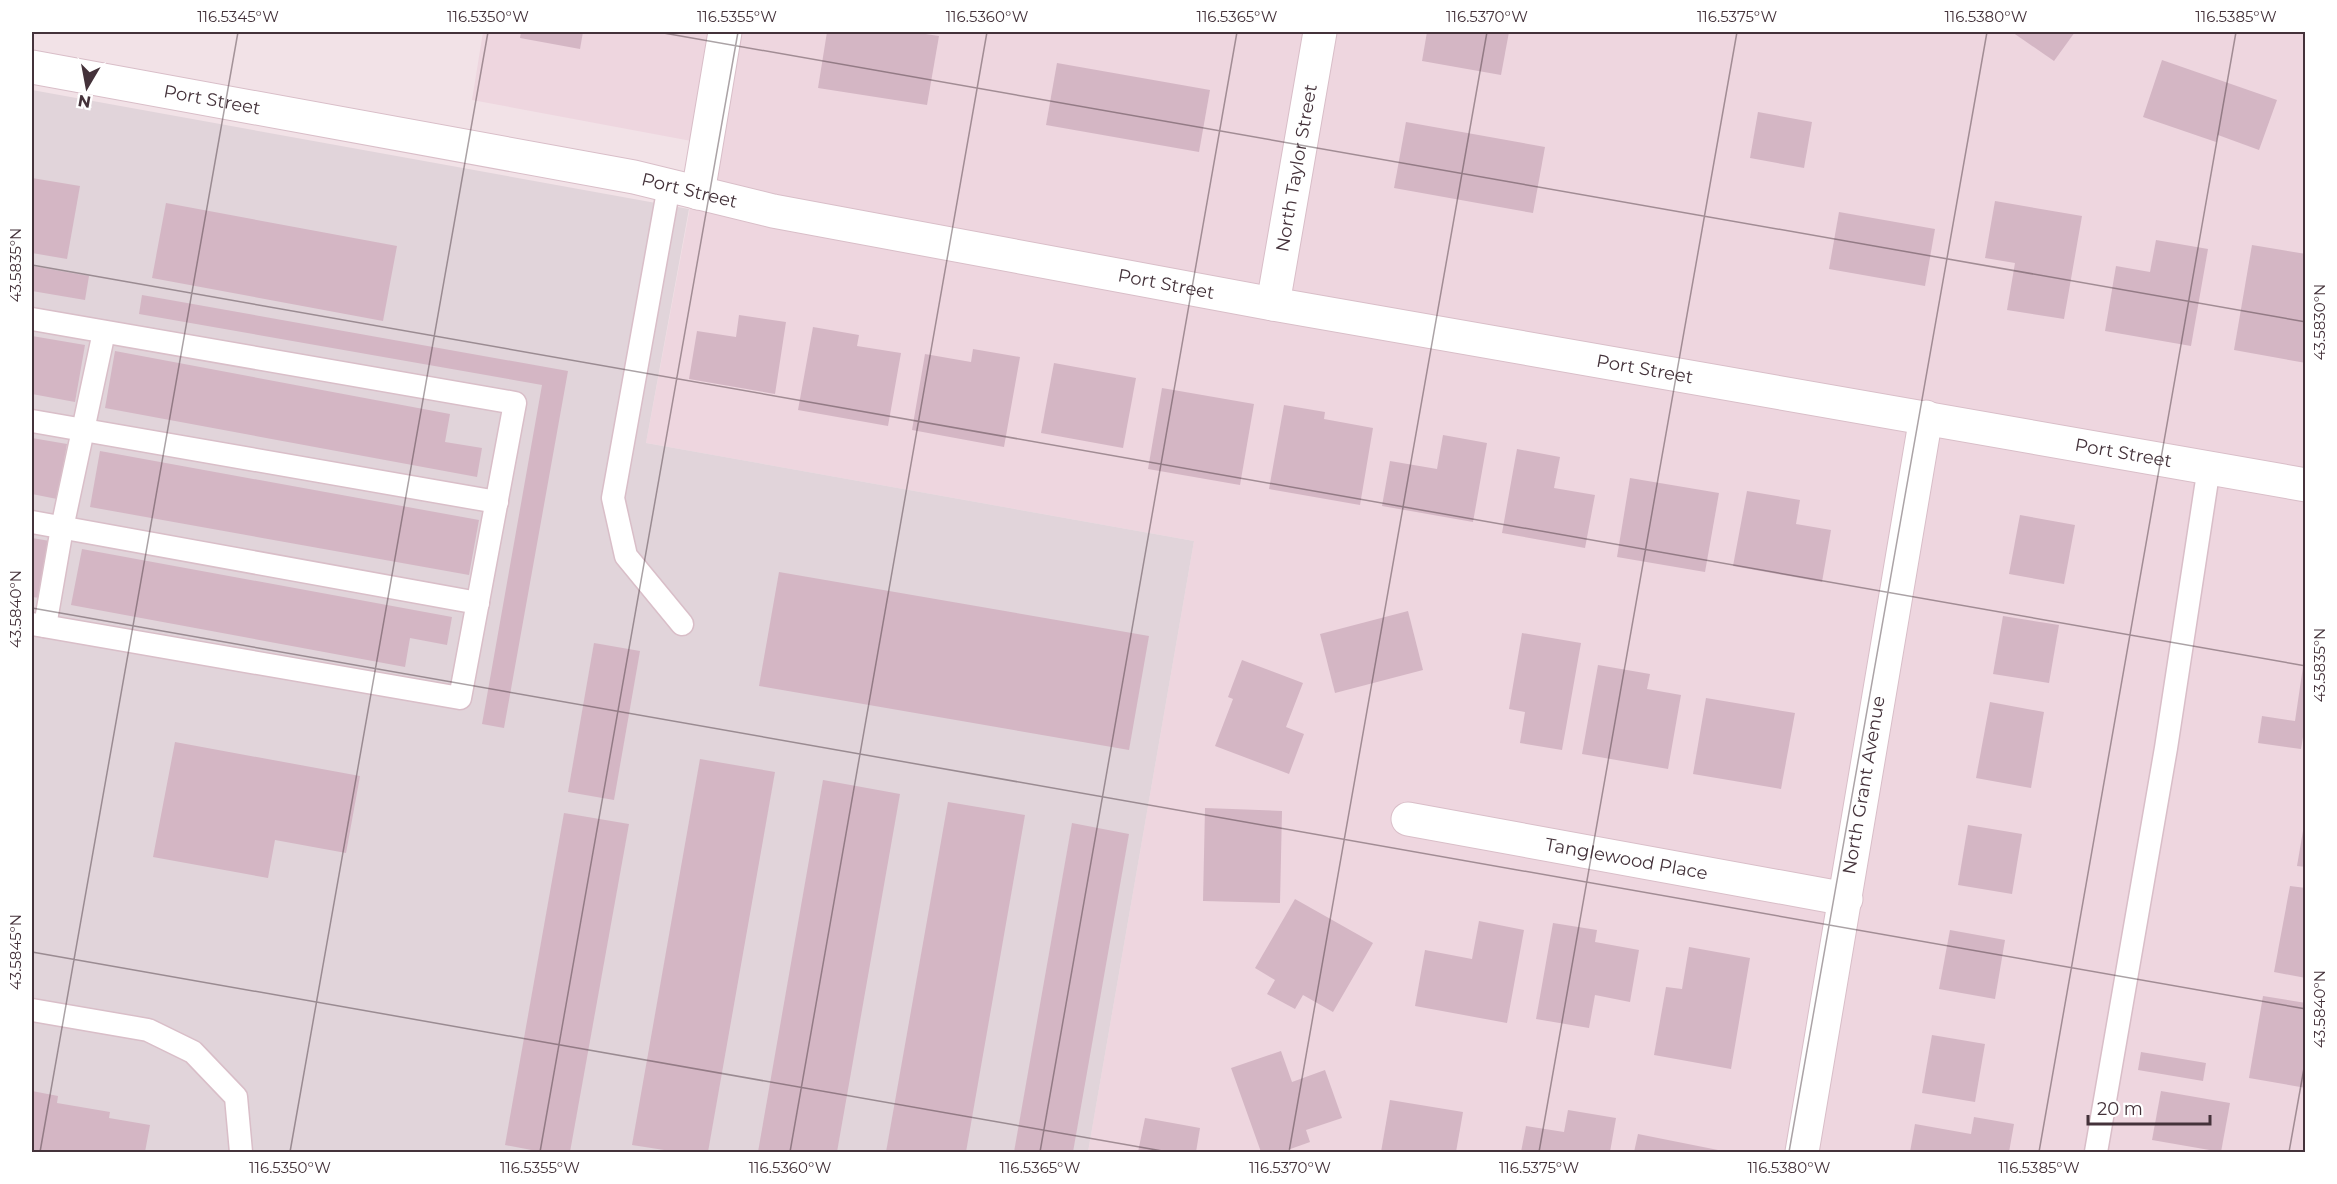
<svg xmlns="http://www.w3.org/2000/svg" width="2337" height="1184" font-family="Montserrat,sans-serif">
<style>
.residential{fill:#eed6df}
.industrial{fill:#e1d4da}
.building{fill:#d4b6c4}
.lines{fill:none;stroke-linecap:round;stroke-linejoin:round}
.service-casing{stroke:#d9bec8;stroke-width:25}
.minor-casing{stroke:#d9bec8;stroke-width:35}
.service{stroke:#fff;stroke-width:22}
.minor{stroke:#fff;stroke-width:33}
.ticks{fill:none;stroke:#44323a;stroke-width:1.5;stroke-opacity:0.45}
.labels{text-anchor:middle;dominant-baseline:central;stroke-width:4.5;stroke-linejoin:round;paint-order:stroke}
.street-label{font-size:18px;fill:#44323a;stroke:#fff}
.neatline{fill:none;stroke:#44323a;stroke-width:2}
.ticks-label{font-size:15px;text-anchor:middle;fill:#44323a}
</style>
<rect width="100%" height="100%" fill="#f2e2e7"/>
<path class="residential" d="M483,32H2305V1152H1088L1194,541L646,443L702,143L472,100Z"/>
<path class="industrial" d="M32,90L689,209L646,443L1194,541L1088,1152H32Z"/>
<g class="building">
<path d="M521,32H583L580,49L520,38Z"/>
<path d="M827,32H912L939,36L927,105L818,88Z"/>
<path d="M1427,32H1509L1501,75L1422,61Z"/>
<path d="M2012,32H2075L2054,61Z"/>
<path d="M2162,60L2277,100L2259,150L2218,135L2216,142L2143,117Z"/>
<path d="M1057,63L1210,90L1199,152L1046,125Z"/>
<path d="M1758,112L1812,122L1804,168L1750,158Z"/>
<path d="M1406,122L1545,147L1533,213L1394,188Z"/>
<path d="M32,178L80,186L67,259L32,253Z"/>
<path d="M1995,201L2082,216L2064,319L2007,310L2015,263L1985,258Z"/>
<path d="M166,203L397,246L383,321L152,278Z"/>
<path d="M1839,212L1935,229L1925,286L1829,269Z"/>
<path d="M2156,240L2208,249L2191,346L2105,331L2116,266L2150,272Z"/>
<path d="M2252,245L2306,254V363L2234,350Z"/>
<path d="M32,266L89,276L85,300L32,291Z"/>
<path d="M142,295L568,371L504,728L482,724L542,385L139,314Z"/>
<path d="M739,315L786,322L775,394L689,379L697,331L736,337Z"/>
<path d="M813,327L859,335L857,346L901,353L888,426L798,410Z"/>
<path d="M32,336L85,345L75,402L32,394Z"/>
<path d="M973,349L1020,357L1004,447L912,430L925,354L971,362Z"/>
<path d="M115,351L450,414L445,442L482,448L477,477L105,408Z"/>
<path d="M1054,363L1136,378L1123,448L1041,433Z"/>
<path d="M1162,388L1254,404L1240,485L1148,469Z"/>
<path d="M1284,405L1325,412L1324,419L1373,428L1360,505L1269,489Z"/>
<path d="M1443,435L1487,443L1473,522L1382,506L1390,461L1437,469Z"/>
<path d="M32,438L67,444L57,499L32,494Z"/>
<path d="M1517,449L1560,457L1554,488L1595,495L1585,548L1502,533Z"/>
<path d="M100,451L479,520L469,575L90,507Z"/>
<path d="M1630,478L1719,493L1705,572L1617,557Z"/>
<path d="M1747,491L1800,500L1796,524L1831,530L1822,582L1733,566Z"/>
<path d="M2020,515L2075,525L2064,584L2009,574Z"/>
<path d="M32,538L50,541L40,598L32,597Z"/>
<path d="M82,549L452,617L447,645L410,638L405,667L71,605Z"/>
<path d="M779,572L1149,636L1129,750L759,686Z"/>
<path d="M1408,611L1423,670L1335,693L1320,634Z"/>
<path d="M2003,616L2059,625L2049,683L1993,674Z"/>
<path d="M1522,633L1581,643L1562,750L1520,743L1525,712L1509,709Z"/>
<path d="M594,643L640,651L614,800L568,792Z"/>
<path d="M1242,660L1303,683L1286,727L1304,734L1289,774L1215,746L1233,699L1228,697Z"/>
<path d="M2304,660L2306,719L2301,749L2258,743L2262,716L2295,721Z"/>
<path d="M1598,665L1650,674L1647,689L1681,695L1668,769L1582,754Z"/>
<path d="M1706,698L1795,713L1781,789L1693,774Z"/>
<path d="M1990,702L2044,712L2031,788L1976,778Z"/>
<path d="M175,742L360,776L346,853L275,840L268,878L153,857Z"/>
<path d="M700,759L775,772L708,1152H677L632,1145Z"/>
<path d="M823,780L900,794L837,1152H758Z"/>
<path d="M948,802L1025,815L966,1152H886Z"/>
<path d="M1205,808L1282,811L1280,903L1203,901Z"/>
<path d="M564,813L629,824L570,1152H542L505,1145Z"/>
<path d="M1072,823L1129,834L1073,1152H1014Z"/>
<path d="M1968,825L2022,834L2012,894L1958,885Z"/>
<path d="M2304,825L2306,826V867L2297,866Z"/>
<path d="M2290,886L2306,888V978L2274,972Z"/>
<path d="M1295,899L1373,943L1333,1012L1303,995L1295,1009L1267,994L1275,980L1255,968Z"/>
<path d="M1479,921L1524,930L1507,1023L1415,1006L1425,950L1472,959Z"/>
<path d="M1553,923L1597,930L1595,942L1639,950L1630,1002L1595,995L1589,1028L1536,1019Z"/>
<path d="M1950,930L2005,940L1995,999L1939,989Z"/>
<path d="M1689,947L1750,958L1731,1069L1654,1055L1666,987L1682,989Z"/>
<path d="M2263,996L2306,1003V1088L2249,1078Z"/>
<path d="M1932,1035L1985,1044L1975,1102L1922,1093Z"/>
<path d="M1281,1051L1292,1082L1325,1070L1342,1118L1306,1130L1310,1142L1282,1152H1261L1231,1068Z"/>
<path d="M2141,1052L2206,1063L2203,1081L2138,1070Z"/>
<path d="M32,1091L58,1096L57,1103L110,1112L109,1118L150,1125L145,1152H32Z"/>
<path d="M2161,1091L2230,1103L2221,1152L2152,1140Z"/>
<path d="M1390,1100L1463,1112L1456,1152H1381Z"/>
<path d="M1568,1110L1616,1118L1610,1152H1521L1526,1126L1564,1132Z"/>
<path d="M1974,1117L2014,1124L2009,1152H1910L1915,1124L1971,1134Z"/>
<path d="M1145,1118L1200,1128L1196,1152H1138Z"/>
<path d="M1638,1134L1718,1150L1717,1152H1634Z"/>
</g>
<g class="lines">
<g class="service-casing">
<g id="service">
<path d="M669,186L613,498L626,556L682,624"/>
<path d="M32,319L515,403L460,698L32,624"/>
<path d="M32,421L497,502"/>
<path d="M32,522L478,603"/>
<path d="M45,626L62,528L104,332"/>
<path d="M32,1010L148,1030L193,1052L236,1097L241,1152"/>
<path d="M2096,1152L2166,748L2209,467"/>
</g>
</g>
<g class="minor-casing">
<g id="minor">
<path id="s1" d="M32,67L634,177L773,211L1273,304L2306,485"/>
<path d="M698,193L725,32"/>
<path id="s2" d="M1273,304L1320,32"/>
<path id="s3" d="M1408,819L1846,899"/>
<path id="s4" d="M1802,1152L1926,417"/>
</g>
</g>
<use href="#service" class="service"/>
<use href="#minor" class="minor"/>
</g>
<path class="ticks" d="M658,32L2306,322M32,265L2306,666M32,608L2306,1009M32,952L1168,1152M40,1152L238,32M290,1152L488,32M540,1152L738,32M790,1152L987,32M1040,1152L1237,32M1289,1152L1487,32M1539,1152L1737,32M1789,1152L1987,32M2039,1152L2236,32M2289,1152L2306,1057"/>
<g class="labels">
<g class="street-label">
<text stroke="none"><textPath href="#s1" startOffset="183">Port Street</textPath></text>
<text stroke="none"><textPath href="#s2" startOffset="138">North Taylor Street</textPath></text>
<text stroke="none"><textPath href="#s1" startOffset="669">Port Street</textPath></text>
<text stroke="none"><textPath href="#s1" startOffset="1155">Port Street</textPath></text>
<text stroke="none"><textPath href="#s1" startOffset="1641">Port Street</textPath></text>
<text stroke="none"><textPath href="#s1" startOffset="2127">Port Street</textPath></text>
<text stroke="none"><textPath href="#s4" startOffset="372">North Grant Avenue</textPath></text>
<text stroke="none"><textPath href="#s3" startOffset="222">Tanglewood Place</textPath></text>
</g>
</g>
<rect width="2337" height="1184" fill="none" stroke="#ffffff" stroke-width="66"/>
<g transform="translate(87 87) rotate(190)" stroke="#ffffff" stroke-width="4.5" paint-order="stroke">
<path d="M0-4.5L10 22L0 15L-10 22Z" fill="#44323a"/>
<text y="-9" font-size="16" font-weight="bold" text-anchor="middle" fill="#44323a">N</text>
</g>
<path d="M2088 1115v9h122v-9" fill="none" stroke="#44323a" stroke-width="3"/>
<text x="2097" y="1115" font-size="18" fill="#44323a" stroke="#ffffff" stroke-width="4.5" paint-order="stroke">20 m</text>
<rect x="33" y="33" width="2271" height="1118" class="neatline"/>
<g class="ticks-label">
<text x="238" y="22">116.5345°W</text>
<text x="488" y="22">116.5350°W</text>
<text x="737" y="22">116.5355°W</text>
<text x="987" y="22">116.5360°W</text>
<text x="1237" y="22">116.5365°W</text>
<text x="1487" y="22">116.5370°W</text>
<text x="1737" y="22">116.5375°W</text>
<text x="1986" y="22">116.5380°W</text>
<text x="2236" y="22">116.5385°W</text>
<text transform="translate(16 265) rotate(-90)" y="5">43.5835°N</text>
<text transform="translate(2320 322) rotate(-90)" y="5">43.5830°N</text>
<text transform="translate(16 609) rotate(-90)" y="5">43.5840°N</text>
<text transform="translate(2320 665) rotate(-90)" y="5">43.5835°N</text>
<text transform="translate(16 952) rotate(-90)" y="5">43.5845°N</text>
<text transform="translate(2320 1009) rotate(-90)" y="5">43.5840°N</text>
<text x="290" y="1173">116.5350°W</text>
<text x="540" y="1173">116.5355°W</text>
<text x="790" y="1173">116.5360°W</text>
<text x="1040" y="1173">116.5365°W</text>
<text x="1290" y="1173">116.5370°W</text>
<text x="1539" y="1173">116.5375°W</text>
<text x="1789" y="1173">116.5380°W</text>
<text x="2039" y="1173">116.5385°W</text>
</g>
</svg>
